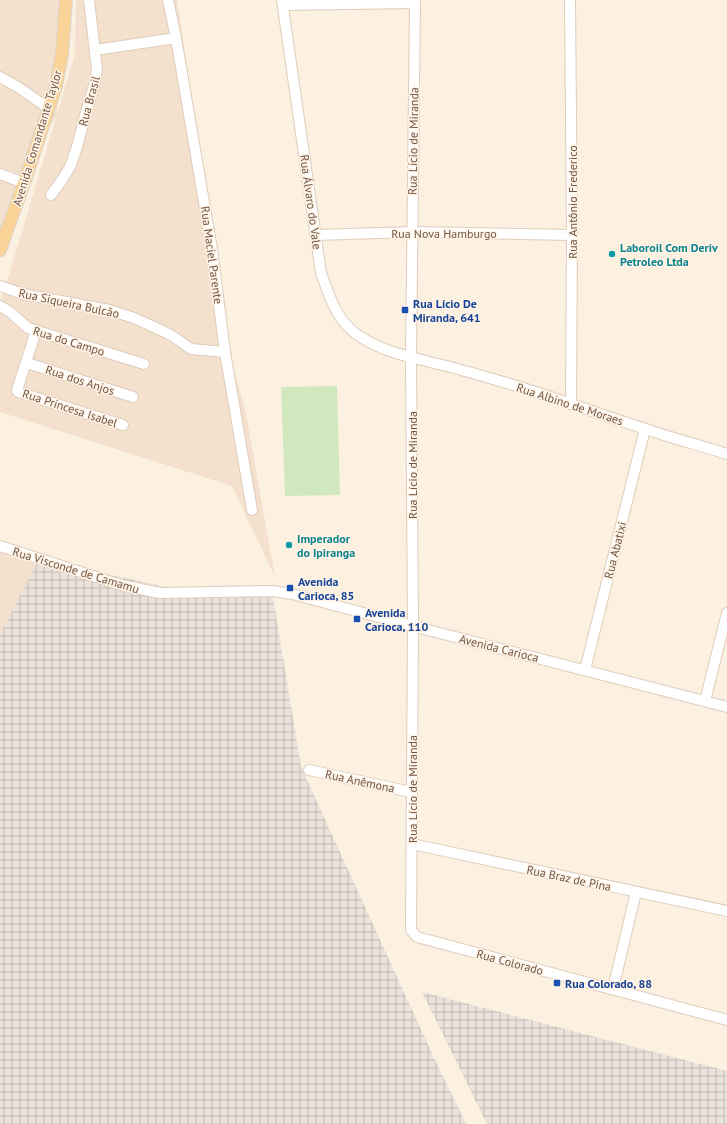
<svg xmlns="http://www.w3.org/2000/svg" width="727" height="1124" font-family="'PT Sans',sans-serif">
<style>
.residential{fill:#f3e1ce}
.industrial{fill:url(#industrial-grid)}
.garden{fill:#d1e8bf}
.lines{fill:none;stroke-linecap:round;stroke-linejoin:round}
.minor-casing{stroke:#dfccbc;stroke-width:12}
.major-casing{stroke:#dad3cf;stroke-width:14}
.minor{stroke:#fff;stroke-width:10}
.major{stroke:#fad398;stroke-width:12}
.culture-dot{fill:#0f9aa8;stroke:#fff4e5;stroke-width:1.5}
.transit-dot{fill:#1a4fb4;stroke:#fff4e5;stroke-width:1.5}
.labels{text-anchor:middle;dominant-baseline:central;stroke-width:3;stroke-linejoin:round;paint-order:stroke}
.street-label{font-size:12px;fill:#725648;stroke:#fff4e5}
.culture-label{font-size:12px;font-weight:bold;fill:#0d838f;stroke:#fff4e5;text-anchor:start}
.transit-label{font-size:12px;font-weight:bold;fill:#164399;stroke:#fff4e5;text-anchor:start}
</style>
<defs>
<pattern id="industrial-grid" width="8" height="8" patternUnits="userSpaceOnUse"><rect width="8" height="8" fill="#eae2db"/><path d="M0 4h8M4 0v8" fill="none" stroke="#c2bab4"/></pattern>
</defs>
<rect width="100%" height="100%" fill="#fcf0e0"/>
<g class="residential">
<path d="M0,0H61L62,29L57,114L75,54L76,0H177L199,147L218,252L229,347L235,375L245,408L275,577L232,486L0,412V300L8,278L56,118L34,140L0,251Z"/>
<path d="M0,544L50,563L0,685Z"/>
</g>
<g class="industrial">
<path d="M39,559L193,593L272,591L301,767L435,1060L466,1124H0V635Z"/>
<path d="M422,992L727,1071V1124H487Z"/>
</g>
<path class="garden" d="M337,386L340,495L285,496L281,387Z"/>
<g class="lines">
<g class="minor-casing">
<g id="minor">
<path d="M168,0L176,38L212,249L225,352L252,510"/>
<path d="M282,0L321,273C329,294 335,318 355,333C380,352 411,357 442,365C467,371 492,379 517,386C559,399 601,415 643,428C671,438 699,445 727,454"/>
<path d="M415,0L411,358L413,626L411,930L417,937L727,1020"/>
<path d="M570,0L572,235L571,404"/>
<path d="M283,5L415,3"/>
<path d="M95,50L176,38"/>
<path d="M0,77L18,87L48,108"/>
<path d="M0,174L24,183"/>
<path d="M51,195L62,180L70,167L77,147L85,116L95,82L97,70L89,0"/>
<path d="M315,235L413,232L572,235"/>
<path d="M0,286L23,294L109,310L134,318L165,332L174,337L191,349L225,352"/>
<path d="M0,306L10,312L28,328L144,364"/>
<path d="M36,331L17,390L18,392L123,425"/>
<path d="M27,363L133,397"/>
<path d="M0,546L121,585L160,593L272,591L292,594L424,629L727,707"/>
<path d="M585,670L645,429"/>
<path d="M705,701L727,613"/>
<path d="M309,770L411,792"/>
<path d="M412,844L727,911"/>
<path d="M613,989L636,892"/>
</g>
</g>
<g class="major-casing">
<path id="major" d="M0,250L24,183L56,86L62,54L66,0"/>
</g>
<use href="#minor" class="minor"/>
<use href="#major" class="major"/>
</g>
<g class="culture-dot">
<circle cx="612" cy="254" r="4"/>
<circle cx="289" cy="545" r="4"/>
</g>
<g class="transit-dot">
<rect x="401" y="306" width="8" height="8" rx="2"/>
<rect x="286" y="584" width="8" height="8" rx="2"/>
<rect x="353" y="615" width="8" height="8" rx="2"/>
<rect x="553" y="979" width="8" height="8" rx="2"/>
</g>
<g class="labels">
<g class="street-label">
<text transform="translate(89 101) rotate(-75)">Rua Brasil</text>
<text transform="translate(37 138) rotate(-73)">Avenida Comandante Taylor</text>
<text transform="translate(413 141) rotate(-89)">Rua Lício de Miranda</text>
<text transform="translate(311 202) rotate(82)">Rua Álvaro do Vale</text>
<text transform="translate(572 202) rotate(-90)">Rua Antônio Frederico</text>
<text x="444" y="233">Rua Nova Hamburgo</text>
<text transform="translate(212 255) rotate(82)">Rua Maciel Parente</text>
<text transform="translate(69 303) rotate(12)">Rua Siqueira Bulcão</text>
<text transform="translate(69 341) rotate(17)">Rua do Campo</text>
<text transform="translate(80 380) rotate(18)">Rua dos Anjos</text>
<text transform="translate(570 404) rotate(18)">Rua Albino de Moraes</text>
<text transform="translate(70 408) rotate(18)">Rua Princesa Isabel</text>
<text transform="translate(412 465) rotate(-90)">Rua Lício de Miranda</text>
<text transform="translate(615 550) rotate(-76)">Rua Abatixi</text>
<text transform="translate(76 570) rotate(17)">Rua Visconde de Camamu</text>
<text transform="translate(499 648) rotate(14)">Avenida Carioca</text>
<text transform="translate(360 781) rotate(12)">Rua Anêmona</text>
<text transform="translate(412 789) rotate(-90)">Rua Lício de Miranda</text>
<text transform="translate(569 878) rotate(12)">Rua Braz de Pina</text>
<text transform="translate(510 962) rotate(15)">Rua Colorado</text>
</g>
<g class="culture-label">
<text x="620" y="247">Laboroil Com Deriv<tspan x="620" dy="14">Petroleo Ltda</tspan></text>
<text x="297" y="538">Imperador<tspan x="297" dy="14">do Ipiranga</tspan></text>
</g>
<g class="transit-label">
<text x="413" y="303">Rua Lício De<tspan x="413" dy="14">Miranda, 641</tspan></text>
<text x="298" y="581">Avenida<tspan x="298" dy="14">Carioca, 85</tspan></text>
<text x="365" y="612">Avenida<tspan x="365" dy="14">Carioca, 110</tspan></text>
<text x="565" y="983">Rua Colorado, 88</text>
</g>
</g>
</svg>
